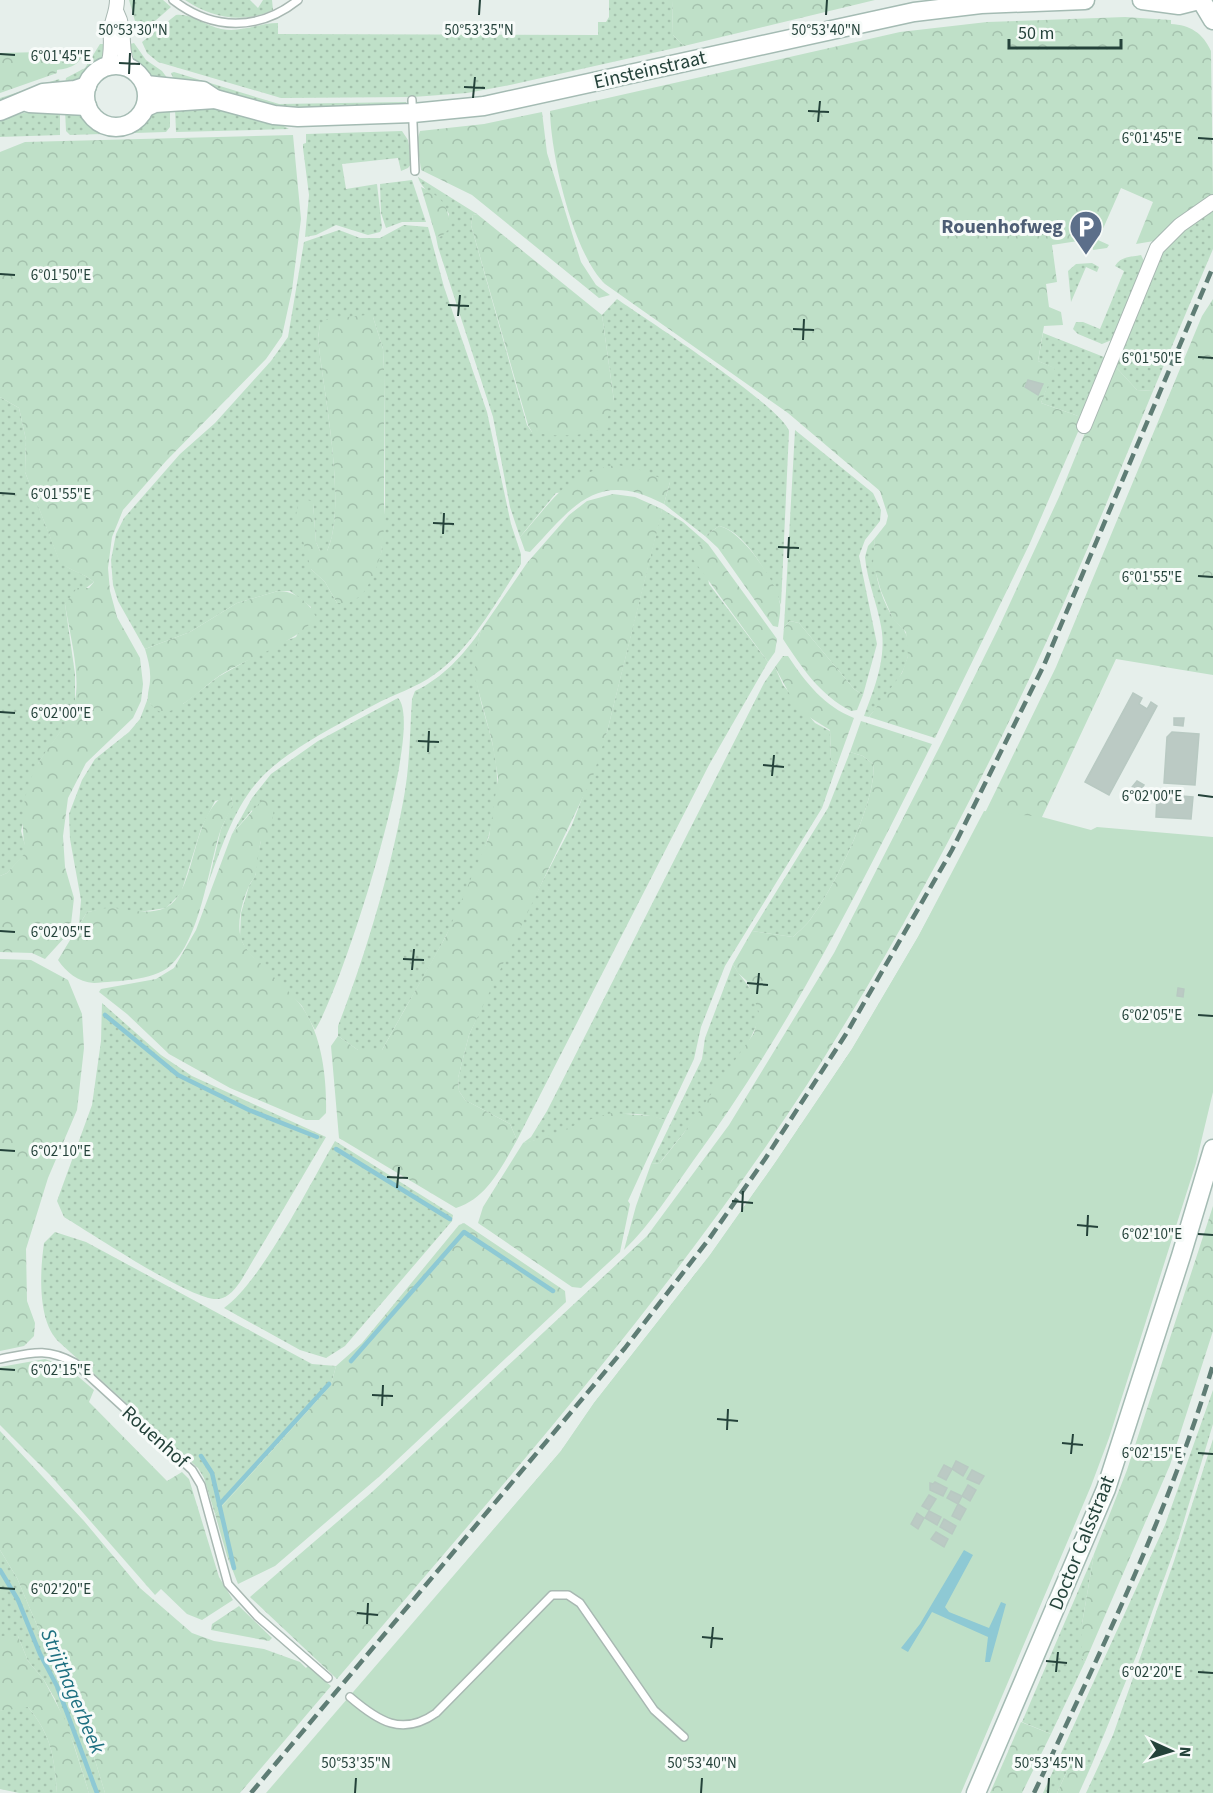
<svg xmlns="http://www.w3.org/2000/svg" width="1213" height="1793" font-family="'Source Sans 3',sans-serif">
<style>
.grass{fill:url(#grass-dots);fill-rule:evenodd}
.forest{fill:url(#forest-crowns)}
.pitch{fill:#bfe0c8}
.water{fill:#8ec9d4}
.lines{fill:none;stroke-linecap:round;stroke-linejoin:round}
.stream{stroke:#8ec9d4;stroke-width:4.5}
.building{fill:#bbcac4;stroke:#b8c9c2;stroke-width:1.5}
.lane-casing{stroke:#a8b8b2;stroke-width:10}
.street-casing{stroke:#a8b8b2;stroke-width:16}
.secondary-casing{stroke:#a4bbb3;stroke-width:21}
.lane{stroke:#fff;stroke-width:7}
.street{stroke:#fff;stroke-width:14}
.secondary{stroke:#fff;stroke-width:18}
.rail{stroke:#5f7d75;stroke-width:4.5;stroke-dasharray:12 6;stroke-linecap:butt}
.ticks{fill:none;stroke:#24423a;stroke-width:2}
.labels{text-anchor:middle;dominant-baseline:central;stroke-width:6;stroke-linejoin:round;paint-order:stroke}
.street-label{font-size:20px;fill:#24423a;stroke:#f7fbf9}
.service-label{font-size:20px;font-weight:bold;fill:#4e5e75;stroke:#f7fbf9;text-anchor:end}
.water-label{font-size:21px;font-style:italic;fill:#1c6f80;stroke:#f7fbf9}
.ticks-label{font-size:15px;text-anchor:middle;fill:#24423a;stroke:#f7fbf9;stroke-width:6;stroke-linejoin:round;paint-order:stroke}
</style>
<defs>
<pattern id="grass-dots" width="8" height="8" patternUnits="userSpaceOnUse" patternTransform="scale(1.5)"><rect width="8" height="8" fill="#bfe0c8"/><path d="M2 2h.1M6 6h.1" fill="none" stroke="#a4c1ad" stroke-width="1.8" stroke-linecap="round"/></pattern>
<pattern id="forest-crowns" width="20" height="18" patternUnits="userSpaceOnUse" patternTransform="scale(1.5)"><rect width="20" height="18" fill="#bfe0c8"/><path d="M2 6a3 3 0 1 1 6 0M12 15a3 3 0 1 1 6 0" fill="none" stroke="#a4c1ad"/></pattern>
</defs>
<rect width="100%" height="100%" fill="#e6efeb"/>
<g class="grass">
<path d="M129,0H163L171,7L139,35Z"/>
<path d="M185,0H250L258,8L263,0H272L273,10C242,24 212,18 185,0Z"/>
<path d="M609,0H672L673,35L684,46L510,85L467,93L413,97L281,98L158,62L147,53L142,42L176,15C191,13 206,26 221,29C242,33 258,23 278,23V34L598,35V22H606L609,17Z"/>
<path d="M134,43L146,60L162,71L168,79L147,75L134,60L130,44Z"/>
<path d="M100,44H105C105,66 84,79 65,84L66,78L85,68Z"/>
<path d="M174,72L279,104L406,102V105C366,106 323,112 282,106C246,101 212,87 175,83L171,73Z"/>
<path d="M59,79L60,82L0,101V98Z"/>
<path d="M202,106L280,124L289,129L176,132L175,108Z"/>
<path d="M170,108V127L166,132L70,135L66,131L65,110C71,111 78,111 84,114C100,122 108,142 134,128C148,120 153,111 170,108Z"/>
<path d="M33,110H60V135L0,137V120Z"/>
<path d="M402,131L408,140L412,163L408,168L401,171L398,158L342,164L346,189L377,184L382,228L380,232L368,235L336,225L316,235L305,237L309,195L303,148V144L306,143V134Z"/>
<path d="M418,177L477,214L473,215L471,225L527,425L532,432L614,401L602,315L617,299C647,320 781,406 789,431L781,605C772,580 746,531 719,526L705,536L664,504L670,482L556,493L520,537L510,507L493,417L438,247L436,237L442,236L449,214C441,198 422,192 418,177Z"/>
<path d="M412,180L426,222H402L386,228L381,213L380,184Z"/>
<path d="M1213,210V249L1153,391L1137,390L1113,364L1155,261L1168,240Z"/>
<path d="M404,225L428,227L444,287L487,412L511,524L521,554V564C496,602 472,647 435,674C416,688 394,694 374,705C341,723 285,751 260,779C234,807 221,849 208,884L221,829L233,803L231,797L215,801L201,829L181,893L166,908L132,913L114,908L87,912L79,925L81,900L70,839L69,814L82,780L95,759L129,732L140,719L148,698L151,704H183L218,677L274,645L296,637L311,607L290,591H278L237,603L190,632L145,649L118,601L113,585L111,560L116,534L124,518L180,454L215,423L271,361L288,337L304,242L339,230L360,238H380ZM373,317L383,349L384,370L385,502L381,554L337,603L325,582L311,569L313,503L316,542L320,551H327C348,506 323,391 318,338L320,324Z"/>
<path d="M1141,255L1145,263L1114,339L1102,344L1078,334L1073,329L1076,322H1083L1100,329L1124,271L1115,266C1121,256 1131,257 1141,255Z"/>
<path d="M1092,263L1099,267L1097,272L1086,267L1071,302L1068,271L1076,264Z"/>
<path d="M1043,333L1104,357L1106,361L1084,418L1041,403L1054,368L1038,361Z"/>
<path d="M0,397L19,408L26,440L25,472L60,562C71,571 84,573 94,582L65,604L75,674V702L68,721L39,762L21,831L27,852L7,873L0,876Z"/>
<path d="M795,430L873,493L881,510L880,521L865,540L859,556L877,644L863,695L854,689L799,623L790,621L784,627Z"/>
<path d="M662,509L683,522L708,544H702L709,584L768,662L709,765L517,1140L510,1124L465,1100L459,1091L458,1078L469,1035L516,932L572,825L607,732Z"/>
<path d="M875,538C872,566 878,593 893,618C896,623 903,627 905,632C920,662 886,697 869,717L864,716C875,687 887,657 881,626C877,603 867,580 865,557L868,546Z"/>
<path d="M481,630C464,691 495,720 497,777C501,859 421,978 382,1050H358L338,1036V1026C366,954 392,867 405,791C410,760 410,729 412,699L415,691C443,678 464,654 481,630Z"/>
<path d="M775,667L783,685L815,723L830,731L831,760L837,765L822,808L725,966L701,1027L694,1059L665,1120C605,1100 578,1133 523,1143L531,1137L547,1111L764,683Z"/>
<path d="M398,698C427,727 340,993 315,1030L302,1006L246,950L240,937L241,913L249,886L256,874V860L261,841L252,810L232,834L252,798L271,774L318,741Z"/>
<path d="M850,752L863,756L873,764C878,799 834,888 812,917C807,925 799,931 793,937L752,931L828,808Z"/>
<path d="M733,964C741,980 758,992 759,1012C761,1041 680,1137 660,1163L651,1164L702,1059L705,1038Z"/>
<path d="M102,1003L161,1055L192,1076L326,1137L242,1279C236,1288 229,1298 218,1299C193,1302 91,1233 64,1217L57,1201L92,1105L101,1041Z"/>
<path d="M335,1141L453,1215L452,1221L345,1346L326,1358L300,1350L224,1308C261,1282 310,1184 335,1141Z"/>
<path d="M55,1232L86,1242L312,1364L336,1366L331,1385L215,1514L204,1478L198,1468L59,1342C37,1321 40,1271 44,1243Z"/>
<path d="M1213,1390V1424L1179,1537L1137,1654L1092,1764L1067,1771L1057,1793H1043L1165,1525Z"/>
<path d="M1213,1439V1793H1086L1113,1735L1174,1561Z"/>
<path d="M0,1550L17,1578L50,1656L78,1704L105,1793H89L74,1745L55,1699L44,1680L28,1661L18,1636H0Z"/>
<path d="M1094,1554L1082,1624V1658L1085,1662L1051,1734L1022,1722Z"/>
<path d="M11,1707H28C52,1736 54,1757 57,1793H19L0,1789V1711Z"/>
</g>
<g class="forest">
<path d="M672,0H875L684,46L673,35Z"/>
<path d="M1125,17L1171,20V24C1190,25 1203,33 1211,51L1213,198L1176,222L1154,241L1136,244L1153,202L1121,188L1098,240L1109,245L1107,248L1093,250L1091,239L1052,245L1057,282L1046,284L1049,307L1061,312L1063,325L1044,326L1038,361L1055,368L1041,403L1084,418L1030,543L935,738L869,717L902,673L908,656L906,632L893,619L881,591L873,563L875,538L886,524L888,516L880,491L788,413L605,284C573,253 551,156 550,111L900,32L987,22Z"/>
<path d="M84,51C80,65 71,68 57,70V73L0,93V53Z"/>
<path d="M542,112L547,153L581,262L596,285L610,295L599,298L472,195L421,170L417,141L420,131L484,124Z"/>
<path d="M293,135L301,219L292,290L282,336L266,359L166,461L123,510L112,537L108,568L110,591L117,617L140,658L143,684L141,701L133,718L86,763L68,798L63,836L65,867L74,898L71,924L66,936L45,959L32,953L0,952V876L7,873L26,852C19,822 23,786 41,759C52,741 68,725 74,704C82,678 69,631 65,604L77,588H89L94,582C84,573 71,571 60,563L25,472L26,440L19,408L0,397V152L25,142Z"/>
<path d="M421,187C442,197 450,206 449,229L442,236L436,237Z"/>
<path d="M477,214L602,315L614,401L604,428C582,437 555,437 532,432L528,425L471,225L473,215Z"/>
<path d="M1213,299V675L1116,659L1042,817L990,915L939,1020L447,1584L561,1451L594,1403L710,1255L775,1163L852,1049L918,937L982,819L1056,667L1202,316Z"/>
<path d="M367,315L373,317L383,349L384,370V528L381,554L373,577L362,595L349,603H337L325,582L311,569L296,516L298,503L303,498L313,502L316,542L320,551H327C348,506 323,391 318,338L320,324L327,319Z"/>
<path d="M1113,364L1137,390L1153,391C1117,477 1083,563 1044,647C979,789 905,928 822,1061C685,1280 505,1482 337,1679L250,1597L372,1492L647,1236L729,1125L834,953L940,746L998,629L1059,497Z"/>
<path d="M617,465L638,469L670,482L664,504C596,468 573,507 530,552L525,551L520,537C551,503 566,472 617,465Z"/>
<path d="M613,494L635,497L662,509L661,515L607,732L593,776L469,1035L458,1078L459,1091L465,1100L510,1124L517,1140C501,1168 487,1198 456,1208L339,1138L331,1046L338,1036L358,1050H382L446,936L489,837L498,778L492,741L475,678V652L481,630L527,563L569,515L587,501Z"/>
<path d="M719,526C741,530 777,581 780,604C781,611 779,620 778,627L773,626L718,548L705,536Z"/>
<path d="M702,544H708L777,639L775,652L768,662L692,558L694,549Z"/>
<path d="M278,591C295,591 309,602 316,617C298,642 247,658 219,676C207,684 175,716 161,712C156,711 149,703 148,699C147,694 150,686 150,681C151,670 148,659 145,649L190,632L237,603Z"/>
<path d="M790,621L799,623L854,689L863,695L857,710L851,711C820,695 802,668 783,639L784,627Z"/>
<path d="M783,656H788C806,683 824,706 854,718L837,765L831,760L830,730L798,710L775,667Z"/>
<path d="M861,721L932,744C860,887 789,1031 693,1161C671,1192 651,1224 624,1250L636,1206L651,1164L660,1163L683,1134L754,1033L759,1012L747,981L738,973L733,964L752,931L793,937C799,931 807,925 812,917C834,888 878,799 873,764L863,756L850,752Z"/>
<path d="M224,796L231,797L233,803C230,814 223,822 220,832C208,869 200,940 170,966C152,981 116,981 94,983C78,982 66,972 58,960L87,912C95,911 106,907 114,908C131,910 148,915 165,908C197,894 190,817 224,796Z"/>
<path d="M263,799L275,803L269,837L261,841C258,852 258,861 256,872C256,877 252,880 250,884C243,898 236,923 241,938C245,952 258,960 267,970C278,982 293,994 302,1007C322,1035 327,1079 326,1113L319,1120H306L230,1088L169,1054L127,1014L99,992L101,989L156,979L174,968L196,930L232,834Z"/>
<path d="M0,959L31,960L68,980L82,1014L84,1048L77,1110L48,1178L26,1249L27,1301L35,1323L34,1336L24,1346L0,1351Z"/>
<path d="M612,1113L653,1116L665,1120L628,1201L630,1204L620,1252L581,1288L572,1287L478,1223L483,1207L523,1143C553,1137 581,1120 612,1113Z"/>
<path d="M1213,1206V1331L1170,1465L1085,1662L1082,1658V1624L1094,1554L1127,1470Z"/>
<path d="M464,1223L565,1291L566,1302L381,1475L275,1566L238,1584L227,1556L215,1514L331,1385L336,1366L362,1343L459,1225Z"/>
<path d="M45,1359L67,1367L94,1390L89,1402L167,1481L182,1472L189,1479L219,1577L233,1600L202,1620L187,1614L161,1589L155,1595L50,1475L0,1425V1367Z"/>
<path d="M0,1431L84,1521L140,1588L192,1633L214,1641L264,1649L300,1662L306,1668L308,1666L331,1686L240,1793H105L78,1704L50,1656L17,1578L0,1550Z"/>
<path d="M239,1606L272,1638L269,1641L211,1630L212,1624Z"/>
<path d="M0,1636H18L28,1661L44,1680L67,1724L89,1793H57C54,1757 52,1736 28,1707L0,1711Z"/>
<path d="M1021,1722L1051,1734L1022,1793H990Z"/>
<path d="M1092,1764L1079,1793H1057L1067,1771Z"/>
</g>
<path class="pitch" d="M984,811L1042,817L1091,830L1097,827L1213,837V1092L1196,1163L1109,1438L1091,1486L961,1793H266L561,1451L594,1403L710,1255L775,1163L852,1049L918,937Z"/>
<path class="water" d="M964,1550L973,1555L945,1607L949,1612L989,1628L1001,1602L1006,1604L990,1662H985L988,1637L932,1612L908,1652L901,1648L920,1624Z"/>
<g class="lines">
<g class="stream">
<path d="M105,1015L178,1075L249,1110L317,1137"/>
<path d="M336,1149L450,1219"/>
<path d="M351,1361L464,1232L553,1291"/>
<path d="M201,1456L212,1473L234,1568"/>
<path d="M219,1505L329,1384"/>
<path d="M0,1570L18,1600L40,1654L57,1686L97,1793"/>
</g>
</g>
<g class="building">
<path d="M1028,380L1043,384L1038,395L1025,387Z"/>
<path d="M1133,693L1142,698L1139,704L1147,709L1151,702L1157,706L1109,795L1085,782Z"/>
<path d="M1174,718H1184L1183,726L1174,725Z"/>
<path d="M1172,732L1199,734L1195,785L1164,783L1167,737Z"/>
<path d="M1137,781L1144,785L1139,792L1132,787Z"/>
<path d="M1157,794L1193,797L1191,819L1156,817Z"/>
<path d="M1178,988L1184,989L1183,997L1177,996Z"/>
<path d="M956,1461L968,1467L963,1476L952,1469Z"/>
<path d="M944,1465L952,1469L946,1480L938,1476Z"/>
<path d="M972,1470L984,1476L979,1484L967,1479Z"/>
<path d="M935,1482L947,1488L943,1496L930,1490V1483L933,1484Z"/>
<path d="M968,1485L976,1490L970,1501L962,1496Z"/>
<path d="M951,1491L962,1496L958,1504L947,1498Z"/>
<path d="M929,1495L936,1499L929,1510L922,1506Z"/>
<path d="M958,1504L966,1509L960,1520L952,1516Z"/>
<path d="M929,1511L941,1517L937,1525L925,1518Z"/>
<path d="M917,1513L924,1518L918,1529L911,1524Z"/>
<path d="M944,1519L956,1526L952,1534L940,1527Z"/>
<path d="M936,1532L948,1539L944,1547L931,1539Z"/>
</g>
<g class="lines">
<g class="lane-casing">
<g id="lane">
<path d="M173,0C213,31 259,31 298,0"/>
<path d="M412,100L415,171"/>
<path d="M0,1359C31,1353 46,1347 75,1363L192,1470L201,1485L228,1584L257,1616L328,1678"/>
<path d="M350,1697C378,1721 402,1737 436,1713L552,1595H568L580,1603L654,1710L684,1737"/>
</g>
</g>
<g class="street-casing">
<g id="street">
<path d="M117,13C127,32 119,54 129,67"/>
<path d="M107,66C113,55 110,41 111,28C113,18 117,11 117,0"/>
<path d="M1084,426L1157,248L1180,225L1213,202"/>
</g>
</g>
<g class="secondary-casing">
<g id="secondary">
<path d="M1142,0L1179,5L1199,0"/>
<path d="M1201,0L1213,20"/>
<circle cx="116" cy="96" r="31"/>
<path d="M146,85L203,91L215,99L274,115L298,117L413,113L484,106L914,12L981,4L1085,0"/>
<path d="M29,103L87,106"/>
<path d="M146,107L155,103L215,99"/>
<path d="M0,111L43,93L75,90L87,86"/>
<path d="M976,1793L1106,1489L1181,1256L1213,1149"/>
</g>
</g>
<use href="#lane" class="lane"/>
<use href="#street" class="street"/>
<use href="#secondary" class="secondary"/>
<g class="rail">
<path d="M251,1793L625,1348L709,1239L765,1159L846,1034L952,850L1044,665L1213,267"/>
<path d="M1034,1793C1100,1653 1168,1514 1213,1365"/>
</g>
</g>
<path class="ticks" d="M133,15L134,0M479,15L480,0M826,15L827,0M0,54L15,55M119,63L140,64M129,74L130,53M464,87L485,88M473,98L475,77M808,111L829,112M818,122L820,101M1198,138L1213,139M0,274L15,275M448,305L469,306M458,316L460,295M793,329L814,330M803,340L804,319M1198,357L1213,358M0,493L15,494M433,523L454,524M443,534L444,513M778,547L799,548M788,558L789,537M1198,576L1213,577M0,712L15,713M418,741L439,742M428,752L429,731M763,765L784,767M772,776L774,755M1198,795L1213,797M0,931L15,932M403,959L424,960M412,970L414,949M747,983L768,985M757,994L759,973M1198,1015L1213,1016M0,1150L15,1151M387,1177L408,1178M397,1188L399,1167M732,1201L753,1203M742,1212L743,1191M1077,1225L1098,1227M1198,1234L1213,1235M1087,1236L1088,1215M0,1369L15,1370M372,1395L393,1396M382,1406L383,1385M717,1419L738,1421M727,1430L728,1409M1062,1443L1083,1445M1198,1453L1213,1454M1071,1454L1073,1434M0,1588L15,1589M357,1613L378,1615M367,1624L368,1603M702,1637L723,1639M711,1648L713,1627M1046,1661L1067,1663M1056,1672L1058,1652M1198,1672L1213,1673M355,1793L356,1778M701,1793L702,1778M1048,1793L1049,1778"/>
<defs>
<g id="parking-pin" transform="scale(1.725)"><path d="M0 17L-7.5 6A9.5 9.5 0 1 1 7.5 6Z" fill="#5c6f8a" stroke="#f7fbf9"/><path d="M-3.5-5.5H1a3.5 3.5 0 0 1 0 7H-1V5.5H-3.5ZM-1-3.4V-.6H.8a1.4 1.4 0 0 0 0-2.8Z" fill="#fff"/></g>
</defs>
<g fill-rule="evenodd">
<use href="#parking-pin" x="1086" y="227"/>
</g>
<g class="labels">
<g class="street-label">
<text transform="translate(650 70) rotate(-13)">Einsteinstraat</text>
<text transform="translate(155 1437) rotate(42)">Rouenhof</text>
<text transform="translate(1082 1543) rotate(-68)">Doctor Calsstraat</text>
</g>
<g class="service-label">
<text x="1063" y="227">Rouenhofweg</text>
</g>
<g class="water-label">
<text transform="translate(73 1691) rotate(67)">Strijthagerbeek</text>
</g>
</g>
<g class="ticks-label">
<text x="133" y="35">50°53'30"N</text>
<text x="479" y="35">50°53'35"N</text>
<text x="826" y="35">50°53'40"N</text>
<text x="61" y="61">6°01'45"E</text>
<text x="1152" y="143">6°01'45"E</text>
<text x="61" y="280">6°01'50"E</text>
<text x="1152" y="363">6°01'50"E</text>
<text x="61" y="499">6°01'55"E</text>
<text x="1152" y="582">6°01'55"E</text>
<text x="61" y="718">6°02'00"E</text>
<text x="1152" y="801">6°02'00"E</text>
<text x="61" y="937">6°02'05"E</text>
<text x="1152" y="1020">6°02'05"E</text>
<text x="61" y="1156">6°02'10"E</text>
<text x="1152" y="1239">6°02'10"E</text>
<text x="61" y="1375">6°02'15"E</text>
<text x="1152" y="1458">6°02'15"E</text>
<text x="61" y="1594">6°02'20"E</text>
<text x="1152" y="1677">6°02'20"E</text>
<text x="356" y="1768">50°53'35"N</text>
<text x="702" y="1768">50°53'40"N</text>
<text x="1049" y="1768">50°53'45"N</text>
</g>
<g transform="translate(1171 1751) rotate(94)" stroke="#f7fbf9" stroke-width="4.5" paint-order="stroke">
<path d="M0-4.5L10 22L0 15L-10 22Z" fill="#24423a"/>
<text y="-9" font-size="16" font-weight="bold" text-anchor="middle" fill="#24423a">N</text>
</g>
<path d="M1009 39v9h112v-9" fill="none" stroke="#24423a" stroke-width="3"/>
<text x="1018" y="39" font-size="18" fill="#24423a" stroke="#f7fbf9" stroke-width="4.5" paint-order="stroke">50 m</text>
</svg>
